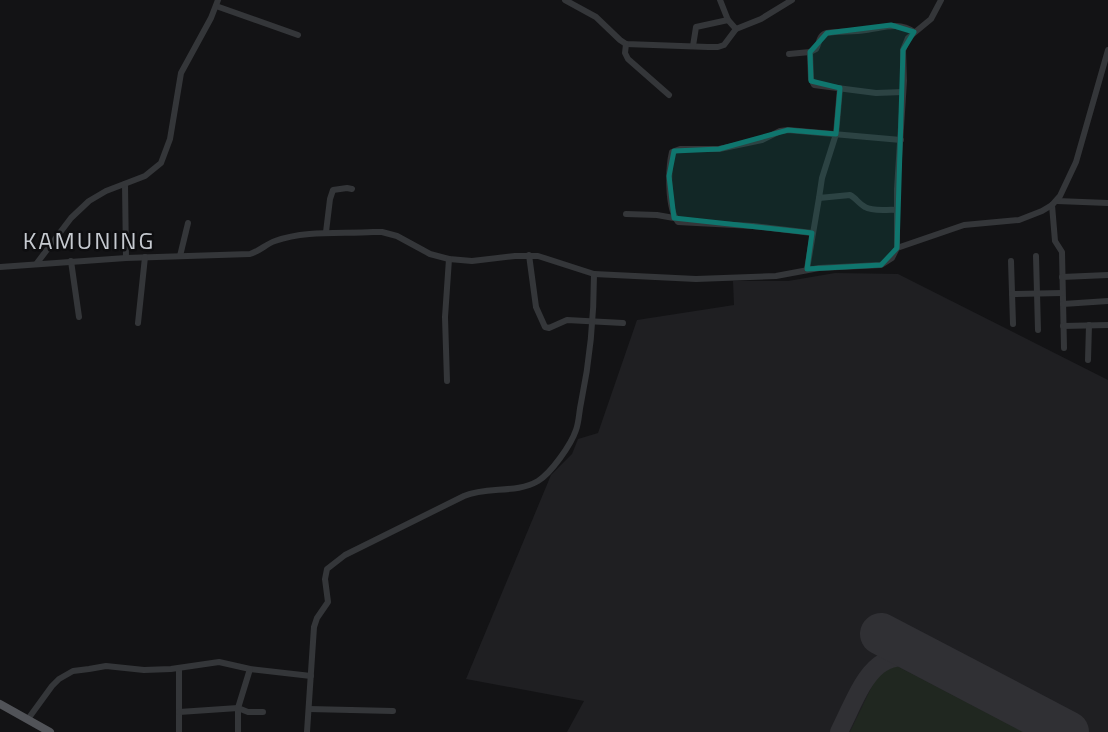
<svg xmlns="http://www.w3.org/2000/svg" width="1108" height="732" font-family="'Titillium Web',sans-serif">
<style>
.built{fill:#1f1f22}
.green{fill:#202720}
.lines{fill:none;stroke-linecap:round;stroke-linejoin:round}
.taxiway{stroke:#303034;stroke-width:18}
.runway{stroke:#303034;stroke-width:42}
.minor{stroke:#343639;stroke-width:6}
.major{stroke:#515358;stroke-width:8}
.marked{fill:#0f766e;fill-opacity:0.2;stroke:#0f766e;stroke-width:5;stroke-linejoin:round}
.labels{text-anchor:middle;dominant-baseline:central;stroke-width:5;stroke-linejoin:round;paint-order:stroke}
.quarter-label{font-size:24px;letter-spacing:2px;fill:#c6cad0;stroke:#0e0e10}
</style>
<rect width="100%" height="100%" fill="#131315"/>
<path class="built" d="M835,273L898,274L1108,380V732H567L584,701L466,679L551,475L572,454L578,439L598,433L637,320L734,305L733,281H788Z"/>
<path class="green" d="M893,666H897L1024,732H850L876,678L883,671Z"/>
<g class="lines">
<g class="taxiway">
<path d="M1045,720L1055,727L1059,732"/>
<path d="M839,732C863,684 874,637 939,665"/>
</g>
<path class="runway" d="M881,634L1068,732"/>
<g class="minor">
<path d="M565,0L596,17L620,40L626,44L708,47H718L724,45L736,29L761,19L792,0"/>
<path d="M720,0L728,20L736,29"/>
<path d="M216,6L298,35"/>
<path d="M626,44L625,53L628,59L669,95"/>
<path d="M693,46L696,27L728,20"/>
<path d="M810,52L811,79L814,85L876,93L903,92"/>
<path d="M789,54L810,52L816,49C820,43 818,35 827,33C840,31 853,32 866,30C882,28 899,21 914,32"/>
<path d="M840,88L836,134L822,178L819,198L850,195C856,198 859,204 865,207C873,212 888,209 897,210"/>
<path d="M125,184L126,258"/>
<path d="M1057,201L1108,203"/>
<path d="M1052,205L1055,241L1062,252L1064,348"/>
<path d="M626,214L657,215L674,218"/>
<path d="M326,232L330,199L333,190L347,188L352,189"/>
<path d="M812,233L753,226L678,222C667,208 668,169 672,152L680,149H719L762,140L780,131L788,130L901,140"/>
<path d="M897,248L964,225L1019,220L1042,211L1052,205L1060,196L1076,162L1108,50"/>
<path d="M529,255L536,307L545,327L549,328L567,320L623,323"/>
<path d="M180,256L188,223"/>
<path d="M1036,256L1038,330"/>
<path d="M71,261L79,317"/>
<path d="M1011,261L1013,324"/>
<path d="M37,263L71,218L89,201L106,191L145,176L161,163L170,139L181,73L211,18L218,0"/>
<path d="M0,267L126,258L250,254C260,251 266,244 275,241C306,230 341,234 373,232H382L397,236L430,254L449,259L472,261L515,256H538L594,274L696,279L776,276L819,268L881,265L892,258L897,248V189L904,81L903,50L908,38L931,19L941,0"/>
<path d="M807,269L819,198"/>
<path d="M1062,277L1108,275"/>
<path d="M1012,294L1062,293"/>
<path d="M1063,304L1108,301"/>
<path d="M138,323L145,257"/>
<path d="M1063,326L1108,325"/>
<path d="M1088,360L1089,325"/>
<path d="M447,381L445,317L449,259"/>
<path d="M179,668V732"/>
<path d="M309,709L393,711"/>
<path d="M179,712L238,708L248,712H263"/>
<path d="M28,719L52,686L59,679L73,671L89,669L106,666L144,670L171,669L219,662L250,669L311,676"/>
<path d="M238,732V708L250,669"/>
<path d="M307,732L314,627L317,618L328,602L325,579L327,569L345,555L464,496C487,486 516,494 538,481C551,473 571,445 576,430C579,422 579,412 581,403C590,360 594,318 594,274"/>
</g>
<path class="major" d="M0,704L50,732"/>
</g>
<path class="marked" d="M891,25L914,32L903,50L897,248L881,265L807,269L812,233L674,218L669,176L674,151L719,149L788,130L836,134L840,88L811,81L810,52L827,33Z"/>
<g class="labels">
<g class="quarter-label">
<text x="89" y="240">KAMUNING</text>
</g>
</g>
</svg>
